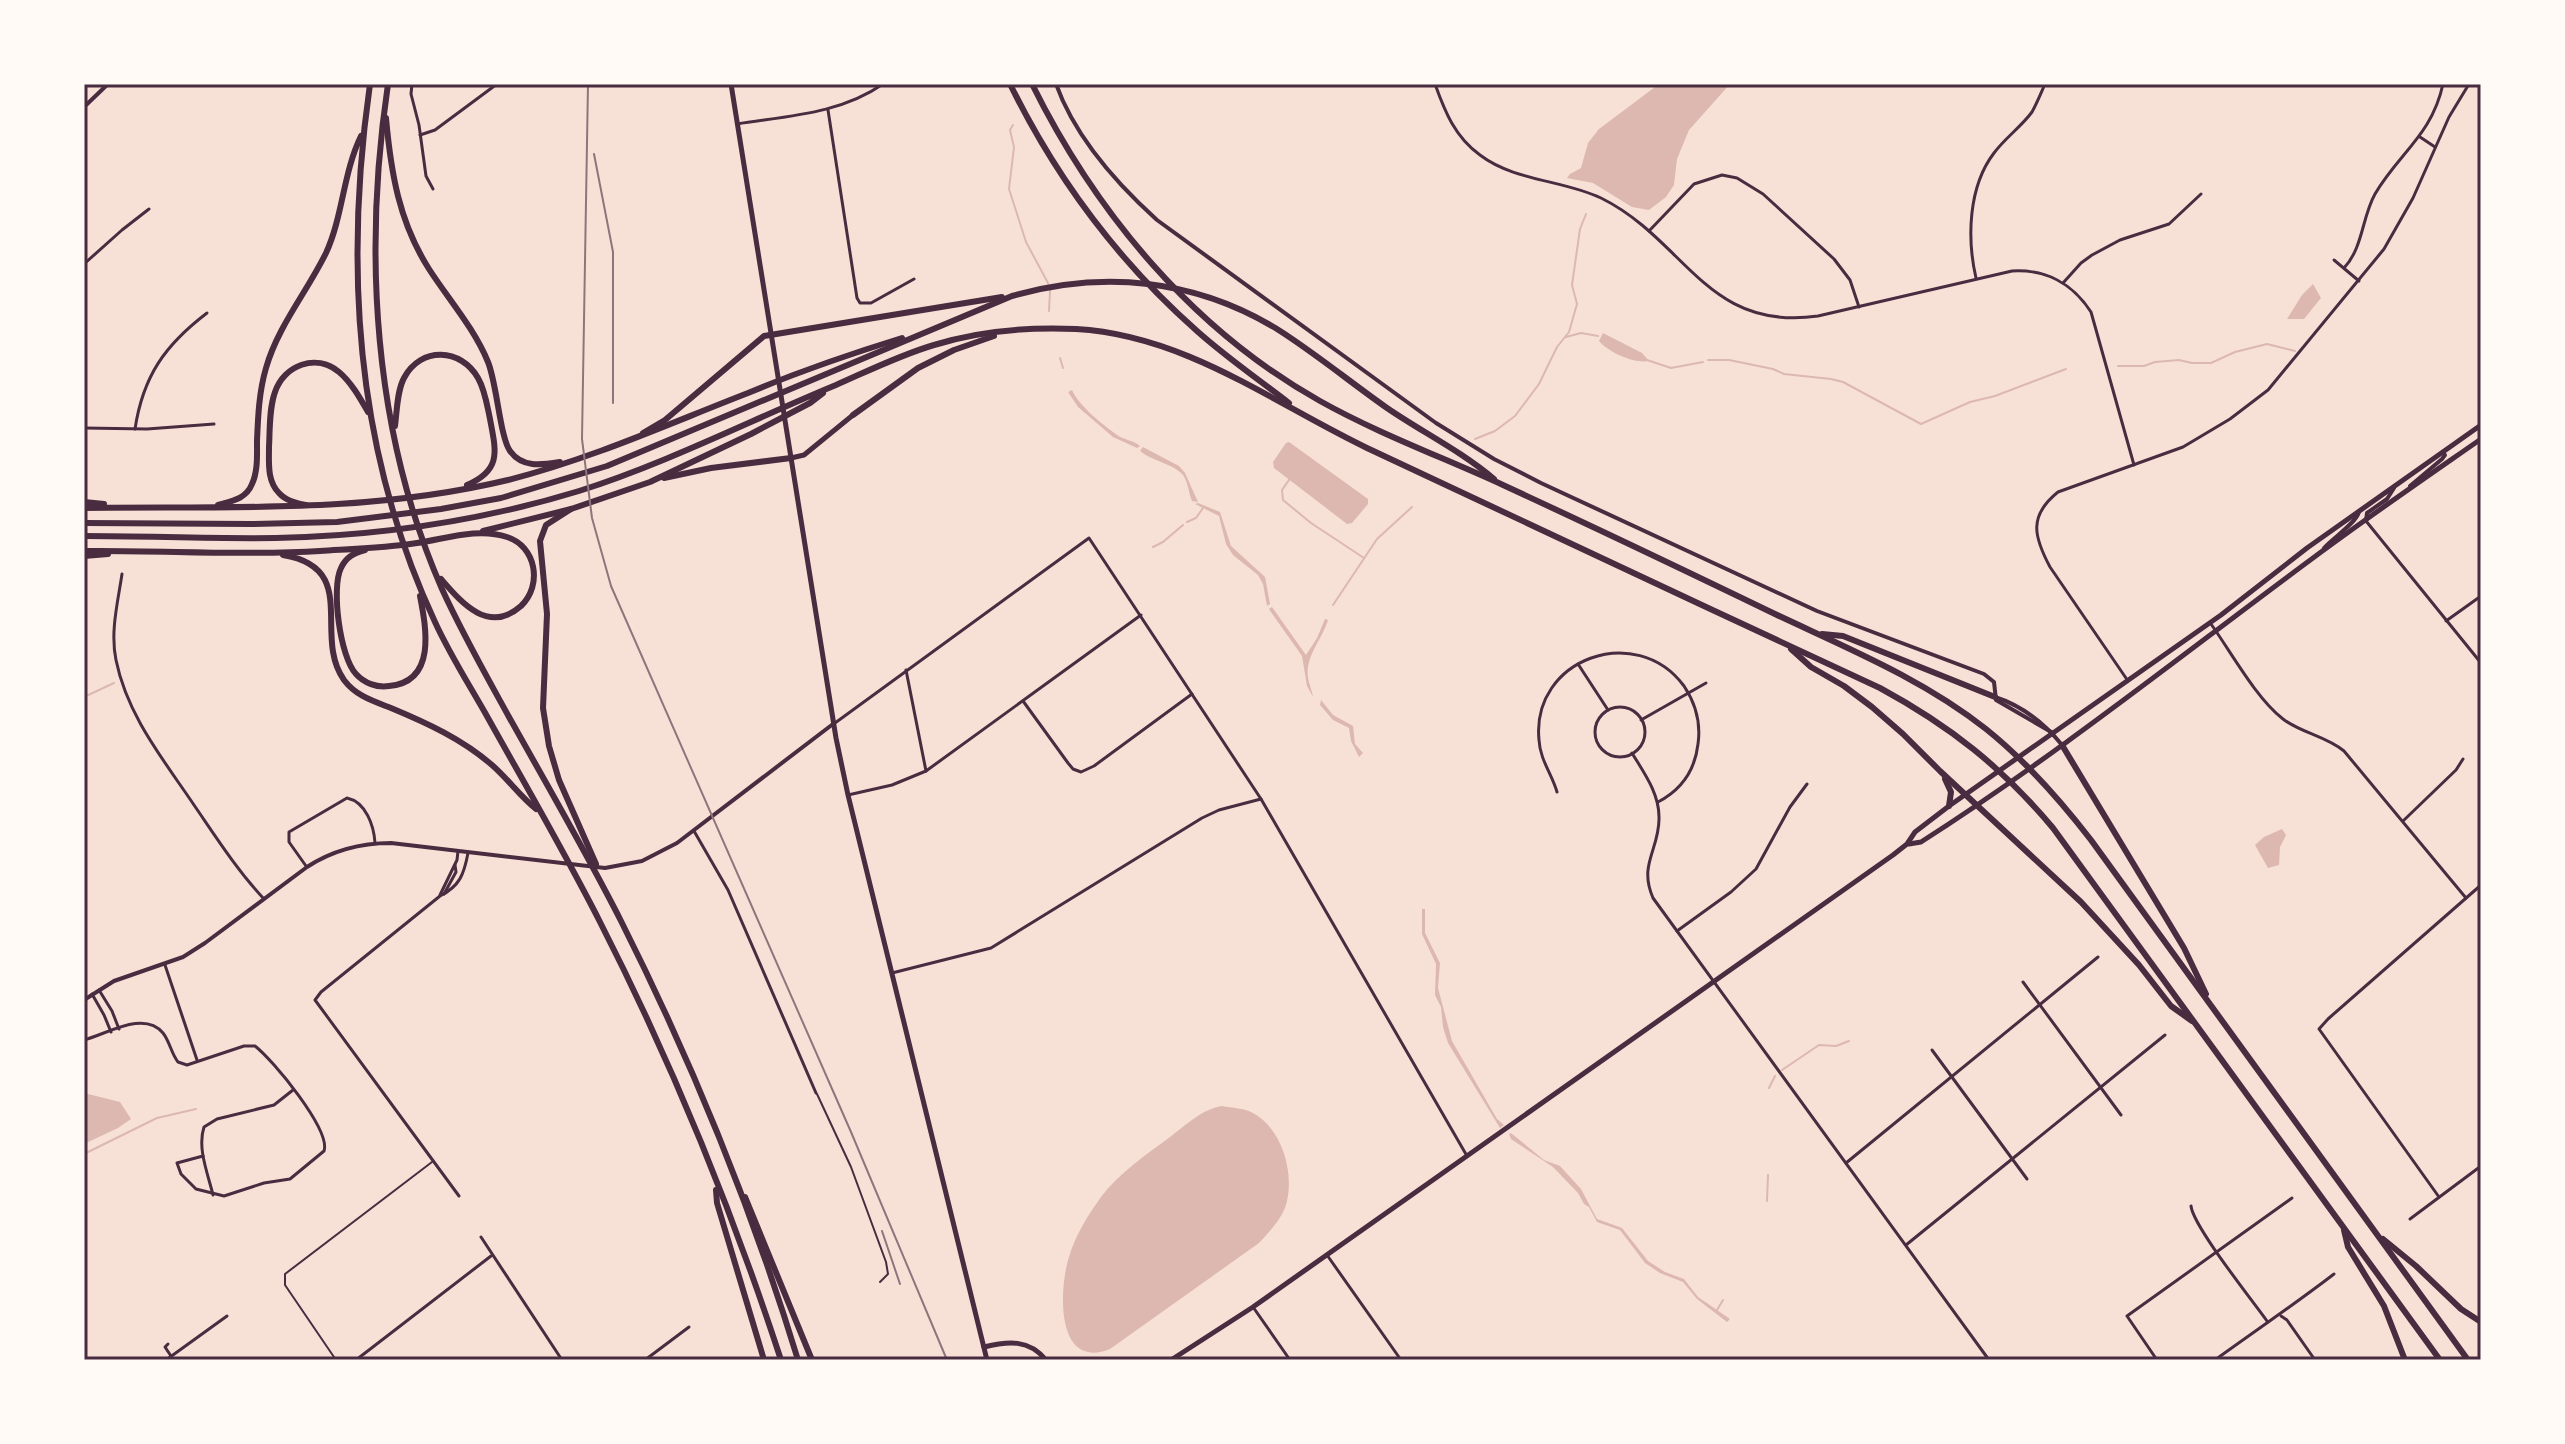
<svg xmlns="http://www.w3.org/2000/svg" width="2565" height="1444" font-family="Bitter,serif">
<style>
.water{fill:#dcb8b0}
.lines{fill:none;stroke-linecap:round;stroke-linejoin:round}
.stream{stroke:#dcb8b0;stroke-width:2}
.service{stroke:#4a2c40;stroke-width:2}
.minor{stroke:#4a2c40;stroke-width:3}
.tertiary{stroke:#4a2c40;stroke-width:4}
.secondary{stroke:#4a2c40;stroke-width:5}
.primary{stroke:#4a2c40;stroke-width:5}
.motorway{stroke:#4a2c40;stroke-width:6}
.rail{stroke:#8f747c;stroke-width:2}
.neatline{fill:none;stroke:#4a2c40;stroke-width:3}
</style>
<rect width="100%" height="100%" fill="#f7e1d7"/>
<g class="water">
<path d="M1659,84H1730L1689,130L1677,159L1674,185L1666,197L1649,210L1632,207L1593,183L1567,178L1570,174L1581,168L1588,143L1599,129Z"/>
<path d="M2313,284L2321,298L2304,319H2287L2302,295Z"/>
<path d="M1603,333L1642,353L1649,361C1634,364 1608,352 1599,341Z"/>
<path d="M1072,390C1079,406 1102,424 1117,435C1124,440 1133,440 1140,446L1137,448L1113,437L1078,407L1068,392Z"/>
<path d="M1289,442L1368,499V504L1352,523L1347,524L1274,468L1273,462L1286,443Z"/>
<path d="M1143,447L1179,466L1185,473L1198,502L1192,501C1189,494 1188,482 1183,475C1174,464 1152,461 1140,451Z"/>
<path d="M1198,503L1220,512L1231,546L1265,577L1270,604L1267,606L1263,584L1258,575L1233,555L1226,544L1219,516L1195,504Z"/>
<path d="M1272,607L1306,655L1317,638L1325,619L1328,620C1322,640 1305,656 1308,678C1309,684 1312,691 1313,697L1307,686L1302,656L1273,615L1269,609Z"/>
<path d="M1321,700L1333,715L1353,726L1355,744L1363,753L1359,757L1351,741L1349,728L1333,720L1320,705Z"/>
<path d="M2282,829L2286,835L2280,847L2279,865L2268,868L2255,845L2264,837Z"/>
<path d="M1422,909H1425V933L1440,963L1438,988L1452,1041L1497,1119L1504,1125L1500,1128L1448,1043L1443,1027L1441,1007L1435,995L1436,964L1422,934Z"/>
<path d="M84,1093L120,1102L131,1119L118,1128L84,1144Z"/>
<path d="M1222,1106C1232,1108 1244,1108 1253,1113C1283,1129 1296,1177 1285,1208C1279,1222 1269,1232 1259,1243L1110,1349C1055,1371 1059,1288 1069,1257C1075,1236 1088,1215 1101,1197C1119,1173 1146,1155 1170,1137C1186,1125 1202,1109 1222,1106Z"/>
<path d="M1511,1133L1544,1160L1560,1166L1581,1189L1597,1219L1622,1228L1648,1261L1665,1272L1684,1279L1698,1297L1730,1319L1727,1322L1697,1299L1683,1282L1660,1273L1645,1263L1620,1230L1597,1222L1589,1207L1584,1204L1578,1193L1553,1167L1511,1139L1509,1134Z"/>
</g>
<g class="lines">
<g class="stream">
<path d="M1013,125L1010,130L1014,147L1009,189L1026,242L1048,283L1050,291L1049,311"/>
<path d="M1566,337L1581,333L1598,336"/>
<path d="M1060,358L1063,368"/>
<path d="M1647,360L1671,368L1703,362"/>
<path d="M1708,360H1729L1773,369L1784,374L1831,379L1843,382L1921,424L1970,402L1995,396L2066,369"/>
<path d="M2118,366H2144L2155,362L2179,360L2192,363H2211L2235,352L2267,344L2295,351"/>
<path d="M1475,439L1495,431L1515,416L1539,384L1557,347L1569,332L1577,304L1572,285L1580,229L1586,214"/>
<path d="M1289,480L1282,490L1283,500L1311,523L1364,558"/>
<path d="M1187,522L1196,518L1203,508"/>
<path d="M1153,547L1163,542L1183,525"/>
<path d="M1333,605L1377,539L1412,507"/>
<path d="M84,697L114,683"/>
<path d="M1782,1070L1819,1045L1836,1046L1849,1041"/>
<path d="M1769,1088L1775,1076"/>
<path d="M84,1154L157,1118L196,1109"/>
<path d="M1767,1201L1768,1175"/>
<path d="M1717,1310L1723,1300"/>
</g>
<g class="service">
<path d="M817,1094L851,1167L886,1262L888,1274L880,1282"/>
<path d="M336,1360L285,1285V1274L432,1162"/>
</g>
<g class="minor">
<path d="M412,84L411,94L419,125L426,176L433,189"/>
<path d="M1435,84C1445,112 1455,137 1480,155C1514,181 1563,180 1601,198C1686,240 1706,332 1818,316L2012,271C2046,269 2073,284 2091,312L2134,465"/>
<path d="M828,110L857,298L860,303H871L914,279"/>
<path d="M737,124C787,116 840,114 883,84"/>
<path d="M420,135L435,130L497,84"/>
<path d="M2420,137L2435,147"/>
<path d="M1649,231L1694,184L1722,175L1737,178L1763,194L1834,259L1850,280L1859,307"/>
<path d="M2334,260L2359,281"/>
<path d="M84,264L122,230L149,209"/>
<path d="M2344,268C2363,248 2362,217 2375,194C2399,153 2432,135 2443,84"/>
<path d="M1976,278C1967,239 1968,187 1994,153C2005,138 2021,127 2032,112C2037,103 2041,93 2045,84"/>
<path d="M2063,283L2081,263L2092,255L2120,240L2169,224L2201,194"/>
<path d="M84,428L147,429L214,424"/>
<path d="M135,429C143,376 165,345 207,313"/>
<path d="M2366,521L2481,663"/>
<path d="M122,574C118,601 110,632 116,660C127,715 163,759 194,805C216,837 237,870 264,899"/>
<path d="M2446,621L2481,596"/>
<path d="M2211,624C2231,652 2256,698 2283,719C2301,733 2326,736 2344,751L2466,898"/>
<path d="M1578,664L1608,710"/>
<path d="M906,670L926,771"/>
<path d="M2128,681L2050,567C2034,537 2028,516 2058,492L2183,447L2230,419L2268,390L2384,249L2413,198L2449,117L2469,84"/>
<path d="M1023,701L1068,763L1073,769L1081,772L1094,766L1192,694"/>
<circle cx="1620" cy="732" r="25"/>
<path d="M1641,720L1706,683"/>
<path d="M835,723L1089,538L1261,799L1467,1156"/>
<path d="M1632,753C1644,773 1659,793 1659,817C1660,849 1638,864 1653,898L1989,1360"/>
<path d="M1557,792C1552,774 1540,760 1539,740C1531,659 1636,621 1684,686C1696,704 1701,723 1698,744C1695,770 1681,790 1658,802"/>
<path d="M848,795L892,785L926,771L1141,615"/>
<path d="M2403,821L2456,770L2463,759"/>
<path d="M694,831L728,890L816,1093"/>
<path d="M306,866L289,842V832L347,798C366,802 374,826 375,843"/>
<path d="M444,894L456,872L455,865"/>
<path d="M440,895L457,860L458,851"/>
<path d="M1677,931L1731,892L1756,869L1790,807L1807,784"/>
<path d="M165,965L197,1060"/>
<path d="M892,973L991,948L1202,818L1219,810L1261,799"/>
<path d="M2023,982L2121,1115"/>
<path d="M99,990L112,1011L119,1029"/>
<path d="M92,994L104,1015L111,1032"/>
<path d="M84,1040C107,1034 144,1010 163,1033C170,1042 171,1053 178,1062L187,1065L244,1046H255C273,1060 331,1130 324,1151L290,1179L264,1183L224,1196L196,1189L181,1174L177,1163L203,1156"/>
<path d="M1932,1050L2027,1179"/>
<path d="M1846,1163L2098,957"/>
<path d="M213,1195C208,1174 197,1148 204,1127L217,1119L274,1105L293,1090"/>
<path d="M459,1196L315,1000L321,992L440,896C460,886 464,874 468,853"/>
<path d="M2439,1197L2319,1029L2328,1019L2481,885"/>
<path d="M2191,1206C2193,1226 2252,1300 2267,1321"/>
<path d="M2410,1219L2481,1166"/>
<path d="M481,1237L562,1360"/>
<path d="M1906,1245L2165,1035"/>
<path d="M1327,1255L1401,1360"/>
<path d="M1253,1307L1290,1360"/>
<path d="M2281,1316L2287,1320L2315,1360"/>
<path d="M168,1344L165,1347L171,1356"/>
<path d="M166,1360L227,1316"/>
<path d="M356,1360L491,1256"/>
<path d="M645,1360L689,1327"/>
<path d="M2157,1360L2127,1316L2292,1198"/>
<path d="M2215,1360C2255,1331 2295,1304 2334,1274"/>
</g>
<g class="tertiary">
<path d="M1056,84C1075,137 1116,183 1157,220L1436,423L1494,459L1541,483L1817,611L1984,674L1994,682L1996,700L2053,733"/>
<path d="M84,107L108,84"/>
<path d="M2410,486L2442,459L2445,455L2443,452"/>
<path d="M2366,521L2367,513L2387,499L2394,488"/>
<path d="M2324,548C2334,537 2355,524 2359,512"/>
<path d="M1995,697C2023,706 2044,723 2062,745"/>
<path d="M84,1000L114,981L183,957L205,943L307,867C333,850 360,843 391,843L605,868L642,861L677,843L833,724"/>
</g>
<g class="secondary">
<path d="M1909,844L1921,842C2057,755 2183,654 2313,558C2368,517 2425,478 2481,439"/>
<path d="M1171,1360L1253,1307L1893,855L1907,844L1915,832L1949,806L2221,615L2307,548L2481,425"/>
</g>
<g class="primary">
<path d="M731,84L836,738L848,795L987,1360"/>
<path d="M791,458L804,455L853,415"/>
<path d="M984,1347C1008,1341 1029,1339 1046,1360"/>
</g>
<g class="motorway">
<path d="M370,84C344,266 356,453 435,622C450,655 470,686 488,718C526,786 565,853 600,922C672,1063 732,1210 781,1360"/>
<path d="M388,84C363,252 373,432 442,589C462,633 486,675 509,717C547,785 586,852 621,921C692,1062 752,1209 798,1360"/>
<path d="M1010,84C1056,178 1119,262 1197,331C1226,357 1258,379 1289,403"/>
<path d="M1032,84C1096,213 1193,330 1320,401C1379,434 1442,457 1503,485C1594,527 1684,570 1775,614C1847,648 1923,679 1986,729C2026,761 2060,800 2091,840L2468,1360"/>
<path d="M386,118C391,173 399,222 429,269C449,300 474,328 488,362C497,384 500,437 510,451C522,468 541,465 560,462"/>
<path d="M853,415L918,368L954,350L994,336"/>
<path d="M395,426C397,411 397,391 404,378C421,346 461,348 478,378C485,390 487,405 490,419C496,451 502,470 467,485"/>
<path d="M643,433L665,420L764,336L1002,297"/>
<path d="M664,478L711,468L791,458"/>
<path d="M84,502L104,504"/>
<path d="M218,505C232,501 246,499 252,484C258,471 257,455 257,441C258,416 259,392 266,368C278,326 307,292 326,253C343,216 343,173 361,136"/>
<path d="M306,505C297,503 286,501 279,493C267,481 269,463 269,447C270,429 269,409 275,392C284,365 316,353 339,372C351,382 360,398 368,412"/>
<path d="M84,508C228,506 367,514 508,480C591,459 668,424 748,393C798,372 850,354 902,338"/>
<path d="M571,509L546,525L540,541L547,614L543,708L549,746L559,780L596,864"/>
<path d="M84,523L251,524L337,522L441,509L501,498L607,466L1012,296C1103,270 1195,279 1277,329C1315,353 1350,382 1387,408C1422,432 1461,451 1494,479"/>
<path d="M483,531L571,509L650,482L751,434L810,403L823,393"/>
<path d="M84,536C148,536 212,539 276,538C378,536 481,521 579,491C667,463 751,420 836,385C868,371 900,355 934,345C979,331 1029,327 1076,329C1185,335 1273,403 1367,448C1537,529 1709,608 1880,688C1950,726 2002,767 2053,828L2440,1360"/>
<path d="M365,550C354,553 346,557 341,568C331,588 340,657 356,674C364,683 377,688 389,686C437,682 426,627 420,596"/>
<path d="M84,551C163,550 242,556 320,551C352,549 385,548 417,543C445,539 478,527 507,537C536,546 543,585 521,606C488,635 461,602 441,579"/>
<path d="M283,555C361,568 312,635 344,680C356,696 373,701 391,708C427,723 462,739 492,765C508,779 520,796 536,809"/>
<path d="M84,556L108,554"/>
<path d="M1822,634L1843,636L1995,697"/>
<path d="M1791,649L1811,667L1844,686L1872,707L1903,734L1940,771L2081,902L2139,965L2171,1006L2192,1021"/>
<path d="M2062,745L2184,948L2206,994"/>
<path d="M1945,779L1951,792L1949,806"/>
<path d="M716,1190L717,1203L764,1360"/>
<path d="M745,1197L812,1360"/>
<path d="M2344,1230L2348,1247L2384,1306L2405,1360"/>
<path d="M2383,1239L2416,1266L2461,1309L2481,1322"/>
</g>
<g class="rail">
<path d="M588,84L582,439L592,518L611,586L851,1132L947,1360"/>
<path d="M594,154L613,252V403"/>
<path d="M882,1231L900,1284"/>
</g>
</g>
<rect width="2565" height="1444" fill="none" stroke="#fffaf5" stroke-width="172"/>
<rect x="86" y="86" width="2393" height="1272" class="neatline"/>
</svg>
